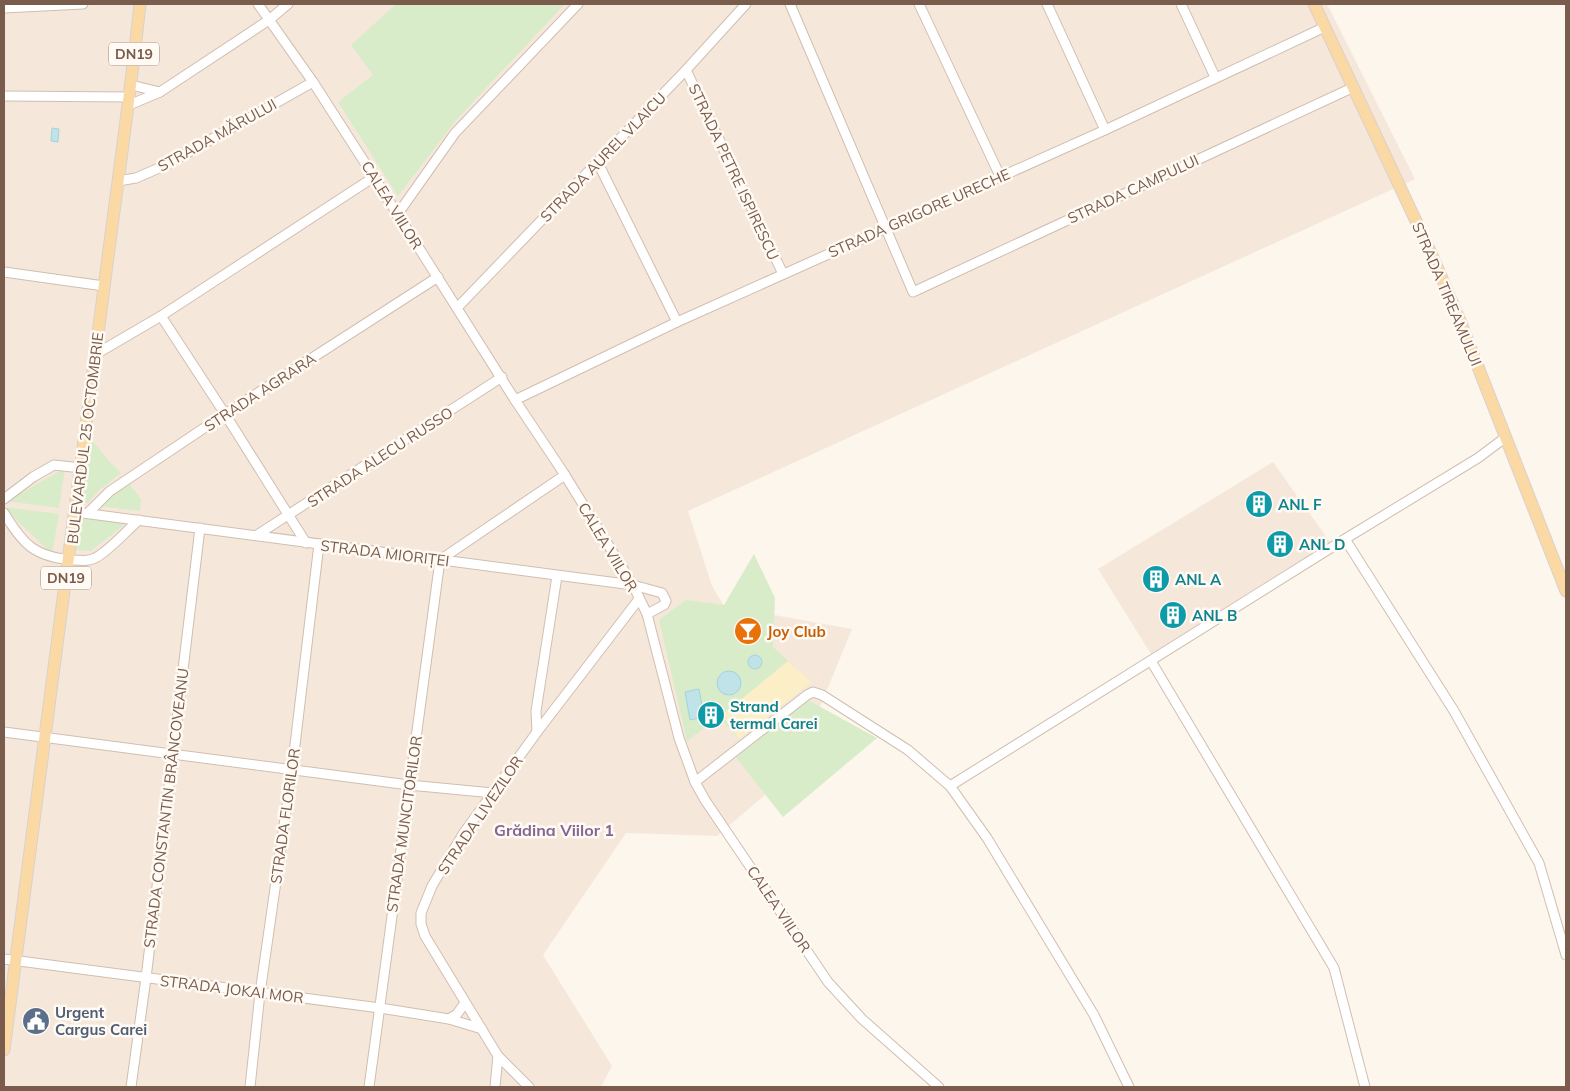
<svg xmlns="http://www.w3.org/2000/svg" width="1570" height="1091" font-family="Mulish,sans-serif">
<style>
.residential{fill:#f5e8da}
.green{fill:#d8ecc9}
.sand{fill:#fcefc7}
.water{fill:#bfe3e8;stroke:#a5d3da}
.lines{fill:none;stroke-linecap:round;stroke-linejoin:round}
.minor-casing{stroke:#d1beb0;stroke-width:11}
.major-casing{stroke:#dad1cd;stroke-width:13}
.minor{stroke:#fff;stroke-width:9}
.major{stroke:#fbd9a5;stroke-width:11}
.labels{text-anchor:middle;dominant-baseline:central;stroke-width:5;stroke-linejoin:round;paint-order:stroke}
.shield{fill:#fffaf3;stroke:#a28b7f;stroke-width:1}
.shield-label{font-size:14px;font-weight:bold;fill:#7a5c4d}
.street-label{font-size:15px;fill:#7a5c4d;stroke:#fffaf3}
.culture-label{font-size:15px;font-weight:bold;fill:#0d838f;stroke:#fffaf3;text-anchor:start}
.food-label{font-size:15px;font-weight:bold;fill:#c56008;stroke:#fffaf3;text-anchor:start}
.service-label{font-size:15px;font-weight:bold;fill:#4e5e75;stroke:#fffaf3;text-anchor:start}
.neighbourhood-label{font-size:16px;font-weight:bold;fill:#846695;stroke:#fffaf3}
</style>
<rect width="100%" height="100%" fill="#fdf6ec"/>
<g class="residential">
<path d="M4,4H1327L1415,179L688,511L712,586L724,606L852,629L794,770L717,836L626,833L543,955L612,1066L601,1087H4Z"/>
<path d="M1273,462L1330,542L1151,654L1098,569Z"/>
</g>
<g class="green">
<path d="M396,4H565L457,119L398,196L338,102L373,75L351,45Z"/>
<path d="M90,442H94L108,460L121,473L98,491L88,503L82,502Z"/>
<path d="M65,468L59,508L7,501Z"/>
<path d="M126,479L141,499L140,511L98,506Z"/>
<path d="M4,507L59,514L52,554L4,508Z"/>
<path d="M80,515L128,522L91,551L76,550Z"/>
<path d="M754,554L775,598L773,647L812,682L739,739L719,717L687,741L659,620L686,600L724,605Z"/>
<path d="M806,699L877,738L783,817L734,755Z"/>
</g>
<path class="sand" d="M788,661L812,682L739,739L722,715Z"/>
<g class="water">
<path d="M52,128L59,129L58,142L51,141Z"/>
<circle cx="755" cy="662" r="7"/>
<circle cx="729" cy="683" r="12"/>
<path d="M699,689L704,717L690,720L685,692Z"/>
</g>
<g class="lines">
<g class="minor-casing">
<g id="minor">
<path d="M258,4L313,82L374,177L515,400L563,472L633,585L647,614L679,738L695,782L705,800L828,982L862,1019L939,1087"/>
<path d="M790,4L913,292L1354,87"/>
<path d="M919,4L1000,176"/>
<path d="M1047,4L1105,130"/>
<path d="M1181,4L1215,77"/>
<path d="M4,8L83,4"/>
<path d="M686,70L783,274"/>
<path d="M131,85L160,92"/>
<path d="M4,96L129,97"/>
<path d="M129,105L160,92L269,20L288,4"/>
<path d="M598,163L677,322"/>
<path d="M118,181L136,178L166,165L313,82"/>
<path d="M397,215L455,133L578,4"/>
<path d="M4,272L104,286"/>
<path d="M457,308L686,70L746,4"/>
<path d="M161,316L225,414L306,543"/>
<path d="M96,354L161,316L374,177"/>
<path d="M515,400L677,322L1105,130L1325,27"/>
<path d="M4,499L33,477L54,465L81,468"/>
<path d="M75,512L633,585L662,593L666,601L664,605L647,614"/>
<path d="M4,513C23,544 34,557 73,560C81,560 88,562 95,558C109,551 127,530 139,520"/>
<path d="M88,513L110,491L225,414L438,277"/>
<path d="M257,535L502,377"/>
<path d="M1345,539L1454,711L1539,863L1566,955"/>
<path d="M1151,661L1334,968L1365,1087"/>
<path d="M4,732L409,785L493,793"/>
<path d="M537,732L536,711L557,576"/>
<path d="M695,782L807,695L813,692L822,695L908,750L950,786L987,838L1094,1015L1129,1087"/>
<path d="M950,786L1345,539L1478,458L1506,437"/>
<path d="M4,959L380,1008L449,1019L482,1029"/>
<path d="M449,1019L457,1014L465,1003"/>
<path d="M498,1056L529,1087"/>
<path d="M131,1087L146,978L200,528"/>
<path d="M250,1087L260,993L292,770L319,544"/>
<path d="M369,1087L440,560L565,475"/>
<path d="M495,1087L498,1056L425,936L421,924V913L432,886L463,834L537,732L639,599"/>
</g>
</g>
<g class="major-casing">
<g id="major">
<path d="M1314,4L1431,253L1460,321L1566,591"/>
<path d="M4,1050C36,796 71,542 104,288C116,193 130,99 140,4"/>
</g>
</g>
<use href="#minor" class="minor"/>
<use href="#major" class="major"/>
</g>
<defs>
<g id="building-disc" transform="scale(1.4375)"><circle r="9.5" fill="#0f9aa8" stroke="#fffaf3"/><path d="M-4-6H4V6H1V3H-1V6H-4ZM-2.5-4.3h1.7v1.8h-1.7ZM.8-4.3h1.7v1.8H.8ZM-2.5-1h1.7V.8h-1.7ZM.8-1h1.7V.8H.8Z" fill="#fff"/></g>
<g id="bar-disc" transform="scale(1.4375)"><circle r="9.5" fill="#e8710a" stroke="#fffaf3"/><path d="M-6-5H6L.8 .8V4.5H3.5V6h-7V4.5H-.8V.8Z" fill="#fff"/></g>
<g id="civic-disc" transform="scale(1.4375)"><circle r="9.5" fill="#5c6f8a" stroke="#fffaf3"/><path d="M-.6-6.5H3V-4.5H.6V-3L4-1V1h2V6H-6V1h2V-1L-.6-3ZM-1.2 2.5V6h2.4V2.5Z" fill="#fff"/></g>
</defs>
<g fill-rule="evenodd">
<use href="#building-disc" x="1259" y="504"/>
<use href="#building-disc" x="1280" y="544"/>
<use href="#building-disc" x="1156" y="579"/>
<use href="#building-disc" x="1173" y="615"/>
<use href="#bar-disc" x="748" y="631"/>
<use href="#building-disc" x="711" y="715"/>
<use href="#civic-disc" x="36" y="1021"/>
</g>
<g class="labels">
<g class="shield">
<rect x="109" y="42.5" width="50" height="23" rx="4"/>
<rect x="41" y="566.5" width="50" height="23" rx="4"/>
</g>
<g class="shield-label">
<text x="134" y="54">DN19</text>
<text x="66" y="578">DN19</text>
</g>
<g class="street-label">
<text transform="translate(217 135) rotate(-29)">STRADA MĂRULUI</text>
<text transform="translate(603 157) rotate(-46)">STRADA AUREL VLAICU</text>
<text transform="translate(734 172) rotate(65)">STRADA PETRE ISPIRESCU</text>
<text transform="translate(1133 189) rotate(-25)">STRADA CAMPULUI</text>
<text transform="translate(392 205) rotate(58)">CALEA VIILOR</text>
<text transform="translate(919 213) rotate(-24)">STRADA GRIGORE URECHE</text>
<text transform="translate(1447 294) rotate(67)">STRADA TIREAMULUI</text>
<text transform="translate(260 392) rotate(-33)">STRADA AGRARA</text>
<text transform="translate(85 438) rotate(-83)">BULEVARDUL 25 OCTOMBRIE</text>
<text transform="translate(380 457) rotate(-33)">STRADA ALECU RUSSO</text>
<text transform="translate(608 547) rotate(59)">CALEA VIILOR</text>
<text transform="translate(385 553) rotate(7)">STRADA MIORIȚEI</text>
<text transform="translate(166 808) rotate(-83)">STRADA CONSTANTIN BRÂNCOVEANU</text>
<text transform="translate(480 815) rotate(-56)">STRADA LIVEZILOR</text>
<text transform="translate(285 816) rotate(-82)">STRADA FLORILOR</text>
<text transform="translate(404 824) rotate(-82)">STRADA MUNCITORILOR</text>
<text transform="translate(779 909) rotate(56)">CALEA VIILOR</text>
<text transform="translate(232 989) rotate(7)">STRADA JOKAI MOR</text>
</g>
<g class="culture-label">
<text x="1278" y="504">ANL F</text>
<text x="1299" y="544">ANL D</text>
<text x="1175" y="579">ANL A</text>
<text x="1192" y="615">ANL B</text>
<text x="730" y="706">Strand<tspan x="730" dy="17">termal Carei</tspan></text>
</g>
<g class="food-label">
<text x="767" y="631">Joy Club</text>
</g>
<g class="service-label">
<text x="55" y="1012">Urgent<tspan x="55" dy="17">Cargus Carei</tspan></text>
</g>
<g class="neighbourhood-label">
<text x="554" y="830">Grădina Viilor 1</text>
</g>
</g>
<rect width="1570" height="1091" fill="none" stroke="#7a5c4d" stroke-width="10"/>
</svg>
